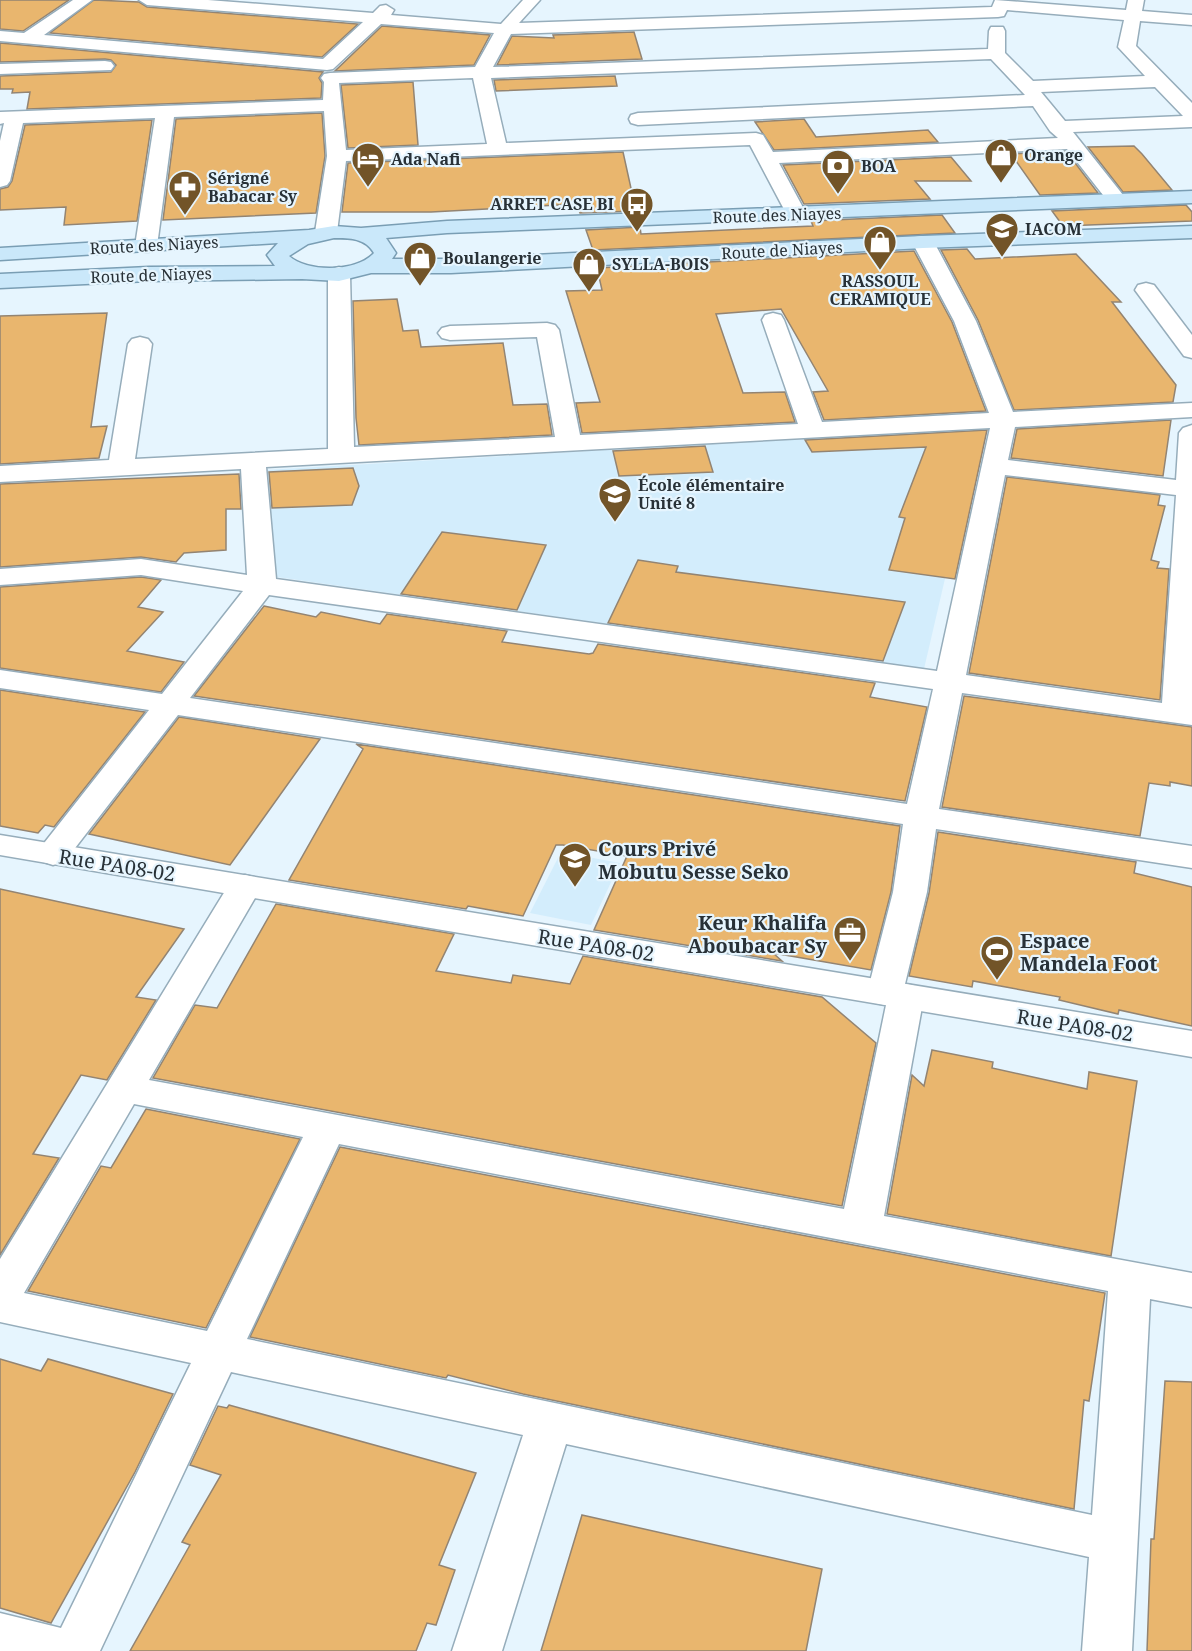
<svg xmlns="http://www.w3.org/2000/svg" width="1192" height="1651" font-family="'Noto Serif',serif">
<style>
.built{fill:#d3edfc}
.building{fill:#e9b66e;stroke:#938472;stroke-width:1.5}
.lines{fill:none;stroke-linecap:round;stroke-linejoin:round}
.minor-casing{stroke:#96adbb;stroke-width:3}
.tertiary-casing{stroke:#96adbb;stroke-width:3}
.primary-casing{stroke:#7a9eb4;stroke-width:3}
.minor{fill:#fff;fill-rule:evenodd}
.tertiary{fill:#fff;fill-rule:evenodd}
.primary{fill:#cae8fa;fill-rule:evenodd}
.labels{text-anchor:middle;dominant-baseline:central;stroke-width:4.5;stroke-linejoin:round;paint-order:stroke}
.far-poi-label{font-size:16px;font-weight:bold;fill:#283137;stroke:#e6f5fe;text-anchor:start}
.far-street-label{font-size:16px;fill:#283137;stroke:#e6f5fe}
.poi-label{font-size:20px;font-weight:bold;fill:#283137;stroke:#e6f5fe;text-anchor:start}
.street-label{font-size:20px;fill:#283137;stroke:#e6f5fe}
</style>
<rect width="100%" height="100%" fill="#e6f5fe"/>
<g class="built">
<path d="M980,428L924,669L277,577L266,470Z"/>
<path d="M561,852L620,863L591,925L530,913Z"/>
</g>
<g class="building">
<path d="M0,0H69L23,31L0,29Z"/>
<path d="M94,0L139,2L147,7L358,24L322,57L50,33Z"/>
<path d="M382,26L490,35L474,65L335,71Z"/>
<path d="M634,32L642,59L497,65L512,36L554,38L553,35Z"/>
<path d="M0,43L323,72L319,78L322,83L321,98L27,109L30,92L12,93L13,89H0V76L111,72L116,65L111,60L105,59L0,62Z"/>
<path d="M615,76L617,86L496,91L494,80Z"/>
<path d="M413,82L418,145L348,148L341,85Z"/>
<path d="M322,113L325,156L316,213L163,220L176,119Z"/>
<path d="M804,119L816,137L928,130L938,142L774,150L755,122Z"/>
<path d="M152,120L137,221L64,225L66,207L0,210V189L8,187L12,181L25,125Z"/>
<path d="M1134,146L1142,154L1172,190L1123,192L1088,147Z"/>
<path d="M1066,151L1098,193L1040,195L1011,154Z"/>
<path d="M623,152L636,211L580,213L576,204L431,212H342L348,163Z"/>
<path d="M951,157L971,181H915L930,199L804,204L783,165Z"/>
<path d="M1186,205L1192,212V221L1063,226L1052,211Z"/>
<path d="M942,215L955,233L593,250L586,230L640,227L641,234L813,226L811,221Z"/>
<path d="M967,249L975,259L1076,254L1121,302H1112L1176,385L1173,402L1014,410L978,320L941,250Z"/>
<path d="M914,251L952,322L986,411L824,420L813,392L828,391L781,309L716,314L743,393L785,392L795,422L582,433L576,403L600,402L566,291L602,290L597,268Z"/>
<path d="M397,299L403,331L418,330L421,347L503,343L513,405L547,404L552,435L359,445L356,418L353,301Z"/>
<path d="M107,313L91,427L107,426L99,458L0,464V316Z"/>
<path d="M1171,420L1163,476L1011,458L1017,429Z"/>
<path d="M987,430L955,579L889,570L905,518L899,517L926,447L812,452L805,440Z"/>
<path d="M705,446L713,472L619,476L613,451Z"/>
<path d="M353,468L359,486L352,505L272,508L269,472Z"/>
<path d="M239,474L241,509H226V550L184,553L176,562L141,557L0,567V484Z"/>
<path d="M1007,477L1160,495L1158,505L1165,506L1151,560L1159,562L1157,568L1169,569L1160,700L969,673Z"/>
<path d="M442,532L546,545L517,610L401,594Z"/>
<path d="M638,560L678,566L676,572L905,602L883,661L608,623Z"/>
<path d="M141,577L161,580L138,607L163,612L127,651L184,662L161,692L0,668V587Z"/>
<path d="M264,606L316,617L321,612L380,624L387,614L507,631L502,642L589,654L593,653L598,644L875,683L870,697L927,707L905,801L194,696Z"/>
<path d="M0,690L145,712L54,827L45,825L38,833L0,826Z"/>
<path d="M964,696L1192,727V786L1170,782V786L1149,783L1140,836L942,807Z"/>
<path d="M179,717L320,739L230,865L89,834Z"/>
<path d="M356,744L900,826L891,892L871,970L773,953L782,961L594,930L627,856L563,845H556L523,916L468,906L466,909L289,880L363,749Z"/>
<path d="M938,832L1136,862L1134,873L1192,887V1026L1119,1010L1118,1014L1059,1000L1060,997L973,981L972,987L909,976L929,893Z"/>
<path d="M0,889L184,929L136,997L156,1000L107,1080L81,1075L33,1154L59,1158L0,1255Z"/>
<path d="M276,904L454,934L436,971L511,983L513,975L570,984L583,956L822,997L876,1043L842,1206L153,1078L195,1005L217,1008Z"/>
<path d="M932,1050L993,1062L992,1068L1087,1089L1089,1072L1137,1081L1111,1256L887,1214L912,1075L924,1086Z"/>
<path d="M146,1109L300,1139L206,1328L28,1291L101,1166L111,1168Z"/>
<path d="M340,1147L1105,1293L1089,1401L1084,1400L1074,1509L523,1394L448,1375L446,1378L250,1337Z"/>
<path d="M0,1359L41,1371L48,1359L173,1394L135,1472L51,1623L0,1608Z"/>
<path d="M1165,1381L1192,1382V1651H1147L1151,1539H1154Z"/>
<path d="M229,1405L476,1473L439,1565L455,1570L436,1625L427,1623L416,1651H130L190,1545L182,1542L221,1475L190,1465L218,1406L227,1408Z"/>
<path d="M582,1515L822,1569L806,1651H541Z"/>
</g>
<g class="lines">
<g class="minor-casing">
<g id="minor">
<path d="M73,0H92L44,35L323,59L363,22L147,5L139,0H208L373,13L380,6L386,5L394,10L391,15L501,24L523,0H540L519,23L992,7L995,0L1126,10L1128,0H1144L1142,11L1192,15V25L1140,21L1136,46L1192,103V127L1073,132L1127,200L1124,204H1110L1067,149L779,163L807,215L804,219L797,221L790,219L787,215L750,145L346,161L337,232L333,236L326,238L319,236L315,232L327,156L324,111L174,117L157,246L154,251L146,252L138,251L135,246L155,118L23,123L10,181L7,185L0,187V141L4,123L0,124V112L323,100L324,82L321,78L324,74L330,73L475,67L494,33L381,24L333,69L327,70L0,41V31L24,33ZM1007,10L1124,20L1118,47L1145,76L1033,81L1005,53V31L1003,27H991L989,31L988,49L493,67L511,34L998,17L1004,16ZM991,59L1025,95L638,113L631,115L629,119L631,123L638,125L1033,106L1050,131L1058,138L773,152L763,135L756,133L506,143L491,78ZM473,78L487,144L346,150L339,83ZM1155,87L1183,116L1065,121L1041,92Z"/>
<path d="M105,61L111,62L114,66L111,70L0,74V64Z"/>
<path d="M923,236L931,237L934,242L976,321L1013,412L1192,403V417L1015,427L1008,460L1176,480L1179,433L1183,428L1192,425V725L962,693L939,809L1192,846V868L936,829L927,892L905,984L919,987L924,996L884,1216L1192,1273V1307L1150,1299L1132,1651H1082L1089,1557L566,1444L502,1651H452L523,1435L231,1372L100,1651H0V1613L61,1628L191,1363L0,1322V1259L233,878L245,875L257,878L262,886L149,1080L844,1209L886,1005L872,1002L867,993L893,892L903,824L178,715L65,861L53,865L41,861L36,854L41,847L149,710L0,688V670L162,694L243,591L141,575L0,585V569L141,559L247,575L241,469L0,482V466L109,460L128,344L132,339L140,337L148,339L152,344L135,459L328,449V274L331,269L339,267L347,269L350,274L354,447L555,437L537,337L450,340L442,338L438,333L442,328L450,326L547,323L555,325L559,330L580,435L798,424L762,320L765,315L773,313L781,315L784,320L822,422L989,413L954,321L912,242L915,237ZM990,428L937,671L276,579L266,467ZM1005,475L1176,495L1162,703L966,675ZM269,595L933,689L907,804L190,698ZM134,1104L303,1137L207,1331L24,1293ZM339,1144L1108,1291L1092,1515L247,1339Z"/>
<path d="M1146,283L1154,285L1192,335V358L1184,356L1135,290L1138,285Z"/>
</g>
</g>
<g class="tertiary-casing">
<path id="tertiary" d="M0,835L1192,1031V1057L0,855Z"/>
</g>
<g class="primary-casing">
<path id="primary" d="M1192,191V203L447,233L386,238L396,253L392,259H451L923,236L1192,226V238L923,248L451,273H371L339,281L302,279L149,281L0,288V274L149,267L275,266L267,255L278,243L0,260V248L309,230L334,226L361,228L447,221ZM334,238C350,238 365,238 374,253C357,272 308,273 289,256L308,244Z"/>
</g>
<use href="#minor" class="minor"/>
<use href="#tertiary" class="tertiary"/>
<use href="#primary" class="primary"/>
</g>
<defs>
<g id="shop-pin" transform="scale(1.725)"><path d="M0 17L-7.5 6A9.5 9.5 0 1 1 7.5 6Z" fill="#725428" stroke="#e6f5fe"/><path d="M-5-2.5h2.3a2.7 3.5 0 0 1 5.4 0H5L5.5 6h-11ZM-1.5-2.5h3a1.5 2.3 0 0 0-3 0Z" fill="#fff"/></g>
<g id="hotel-pin" transform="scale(1.725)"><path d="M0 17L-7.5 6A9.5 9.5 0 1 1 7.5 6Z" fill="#725428" stroke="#e6f5fe"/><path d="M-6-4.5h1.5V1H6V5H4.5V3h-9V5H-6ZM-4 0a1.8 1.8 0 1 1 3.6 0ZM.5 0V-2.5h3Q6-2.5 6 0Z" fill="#fff"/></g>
<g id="bank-pin" transform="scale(1.725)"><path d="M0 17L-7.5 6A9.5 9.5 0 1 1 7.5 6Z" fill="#725428" stroke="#e6f5fe"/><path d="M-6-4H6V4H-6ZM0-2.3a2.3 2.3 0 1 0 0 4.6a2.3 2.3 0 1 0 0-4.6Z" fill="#fff"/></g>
<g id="pharmacy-pin" transform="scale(1.725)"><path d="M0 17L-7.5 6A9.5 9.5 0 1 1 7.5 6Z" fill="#725428" stroke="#e6f5fe"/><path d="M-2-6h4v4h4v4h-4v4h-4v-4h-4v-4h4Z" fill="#fff"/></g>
<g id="bus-pin" transform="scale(1.725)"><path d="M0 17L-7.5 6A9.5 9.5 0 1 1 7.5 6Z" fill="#725428" stroke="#e6f5fe"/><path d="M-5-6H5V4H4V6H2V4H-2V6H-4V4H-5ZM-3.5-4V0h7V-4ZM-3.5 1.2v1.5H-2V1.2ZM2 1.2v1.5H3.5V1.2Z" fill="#fff"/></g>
<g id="university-pin" transform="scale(1.725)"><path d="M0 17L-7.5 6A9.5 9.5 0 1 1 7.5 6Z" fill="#725428" stroke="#e6f5fe"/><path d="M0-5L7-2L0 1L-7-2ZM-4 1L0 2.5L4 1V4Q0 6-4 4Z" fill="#fff"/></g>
<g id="school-pin" transform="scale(1.725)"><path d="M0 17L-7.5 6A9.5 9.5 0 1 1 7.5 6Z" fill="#725428" stroke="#e6f5fe"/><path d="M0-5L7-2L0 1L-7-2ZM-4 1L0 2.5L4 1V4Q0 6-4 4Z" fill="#fff"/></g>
<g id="office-pin" transform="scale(1.725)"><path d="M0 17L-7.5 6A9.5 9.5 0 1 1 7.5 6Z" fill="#725428" stroke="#e6f5fe"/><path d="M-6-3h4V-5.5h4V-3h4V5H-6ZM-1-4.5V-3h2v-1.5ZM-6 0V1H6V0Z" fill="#fff"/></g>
<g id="stadium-pin" transform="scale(1.725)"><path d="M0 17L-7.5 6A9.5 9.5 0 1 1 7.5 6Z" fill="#725428" stroke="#e6f5fe"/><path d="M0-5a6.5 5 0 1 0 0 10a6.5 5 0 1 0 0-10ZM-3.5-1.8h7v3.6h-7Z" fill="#fff"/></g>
</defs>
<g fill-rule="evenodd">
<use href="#shop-pin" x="1001" y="155"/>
<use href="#hotel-pin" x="368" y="159"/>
<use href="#bank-pin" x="838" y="166"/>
<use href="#pharmacy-pin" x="185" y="187"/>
<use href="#bus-pin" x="637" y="204"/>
<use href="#university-pin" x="1002" y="229"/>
<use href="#shop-pin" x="880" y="242"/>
<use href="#shop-pin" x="420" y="258"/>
<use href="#shop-pin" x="589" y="264"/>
<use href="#school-pin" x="615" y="494"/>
<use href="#school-pin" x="575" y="859"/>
<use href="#office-pin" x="850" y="933"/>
<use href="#stadium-pin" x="997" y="952"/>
</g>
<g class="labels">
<g class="far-poi-label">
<text x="1024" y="155">Orange</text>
<text x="391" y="159">Ada Nafi</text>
<text x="861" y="166">BOA</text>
<text x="208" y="178">Sérigné<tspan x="208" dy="18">Babacar Sy</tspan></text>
<text x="614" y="204" text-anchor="end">ARRET CASE BI</text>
<text x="1025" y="229">IACOM</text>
<text x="443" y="258">Boulangerie</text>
<text x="612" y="264">SYLLA-BOIS</text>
<text x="880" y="281" text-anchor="middle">RASSOUL<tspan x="880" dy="18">CERAMIQUE</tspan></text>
<text x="638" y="485">École élémentaire<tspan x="638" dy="18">Unité 8</tspan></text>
</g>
<g class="far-street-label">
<text transform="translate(777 215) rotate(-2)">Route des Niayes</text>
<text transform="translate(154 245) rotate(-3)">Route des Niayes</text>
<text transform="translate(782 250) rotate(-3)">Route de Niayes</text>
<text transform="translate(151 275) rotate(-2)">Route de Niayes</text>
</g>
<g class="poi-label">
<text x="598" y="848">Cours Privé<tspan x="598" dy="23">Mobutu Sesse Seko</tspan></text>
<text x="827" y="922" text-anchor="end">Keur Khalifa<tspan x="827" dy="23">Aboubacar Sy</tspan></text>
<text x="1020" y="940">Espace<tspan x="1020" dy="23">Mandela Foot</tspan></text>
</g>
<g class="street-label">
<text transform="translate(117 865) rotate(9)">Rue PA08-02</text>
<text transform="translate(596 945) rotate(9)">Rue PA08-02</text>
<text transform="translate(1075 1025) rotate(9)">Rue PA08-02</text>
</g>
</g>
</svg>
